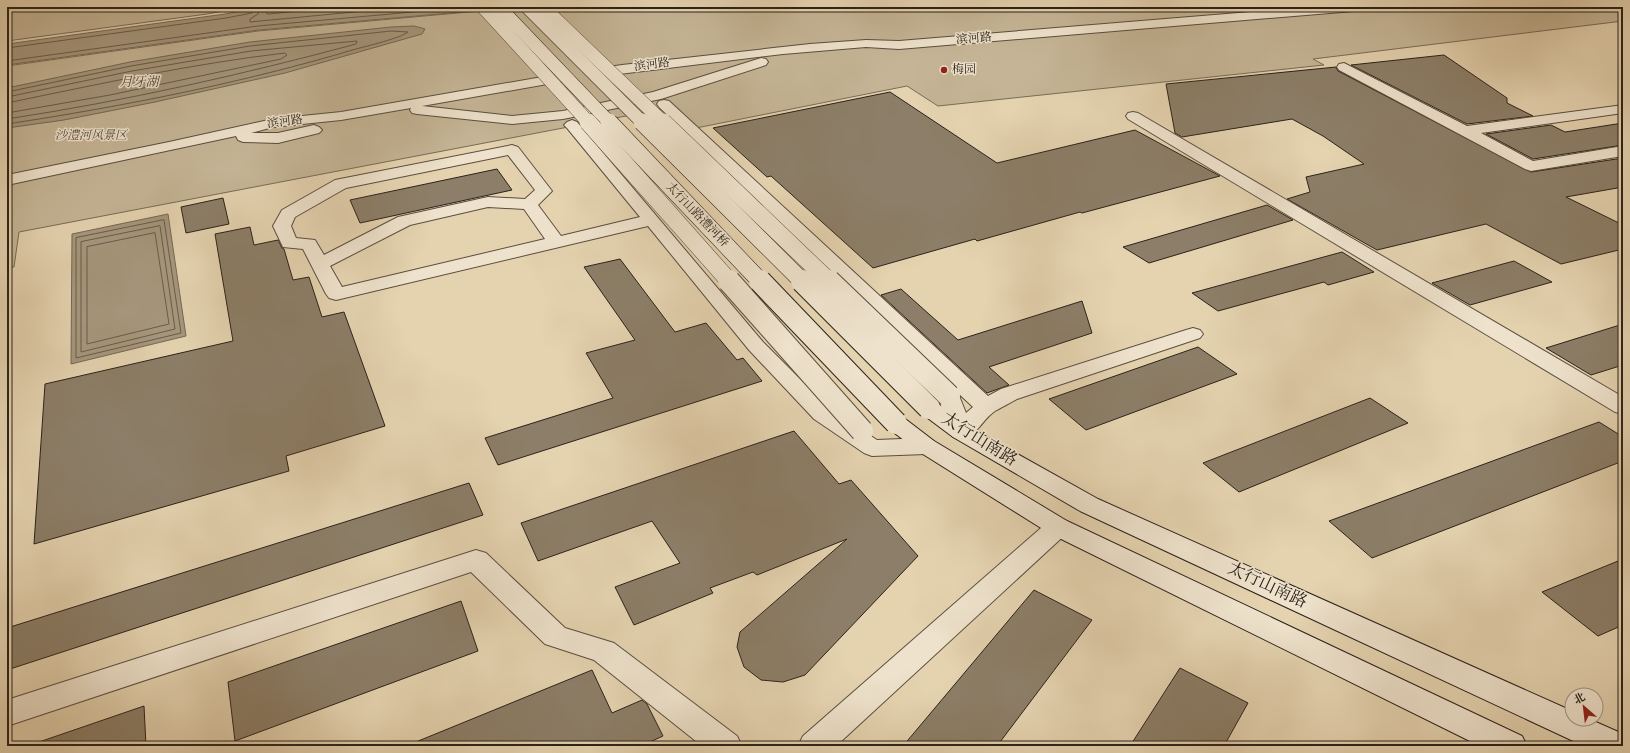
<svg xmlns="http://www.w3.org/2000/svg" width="1630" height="753" font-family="'Sorts Mill Goudy','Noto Serif SC',serif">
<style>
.green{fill:#c5b596;stroke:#786c58}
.water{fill:#a6977d;stroke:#756855}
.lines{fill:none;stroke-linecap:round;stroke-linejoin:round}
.shore{stroke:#685c4c;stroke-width:1}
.building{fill:#8c7e68;stroke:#2b221a}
.minor-casing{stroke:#5a4e40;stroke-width:2}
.secondary-casing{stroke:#2b221a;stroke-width:2}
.minor{fill:#eee2cc;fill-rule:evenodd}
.secondary{fill:#eee2cc;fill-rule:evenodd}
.minor-bridge-far2-casing{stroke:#5a4e40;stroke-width:14;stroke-linecap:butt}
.minor-bridge-far1-casing{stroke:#5a4e40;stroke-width:18;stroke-linecap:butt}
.minor-bridge-casing{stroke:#5a4e40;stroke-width:24;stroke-linecap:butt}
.secondary-bridge-far2-casing{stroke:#2b221a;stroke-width:14;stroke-linecap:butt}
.secondary-bridge-far1-casing{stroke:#2b221a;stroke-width:18;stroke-linecap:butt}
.secondary-bridge-casing{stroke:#2b221a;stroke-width:24;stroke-linecap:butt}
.minor-bridge-far2{stroke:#eee2cc;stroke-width:13}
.minor-bridge-far1{stroke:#eee2cc;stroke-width:17}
.minor-bridge{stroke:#eee2cc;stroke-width:22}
.secondary-bridge-far2{stroke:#eee2cc;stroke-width:13}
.secondary-bridge-far1{stroke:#eee2cc;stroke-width:17}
.secondary-bridge{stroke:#eee2cc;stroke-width:22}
.poi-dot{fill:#8f2418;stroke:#eee2cc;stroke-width:1.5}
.labels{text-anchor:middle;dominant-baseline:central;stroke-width:3;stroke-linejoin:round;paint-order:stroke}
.far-street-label{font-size:12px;fill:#2b221a;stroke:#eee2cc}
.far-poi-label{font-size:12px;fill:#2b221a;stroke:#eee2cc;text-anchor:start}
.far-park-label{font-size:12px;font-style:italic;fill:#524739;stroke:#eee2cc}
.far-water-label{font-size:13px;font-style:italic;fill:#564b3d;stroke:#eee2cc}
.near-street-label{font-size:17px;fill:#2b221a;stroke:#eee2cc}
</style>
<rect width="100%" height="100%" fill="#e5d3b0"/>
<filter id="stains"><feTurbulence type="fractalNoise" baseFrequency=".005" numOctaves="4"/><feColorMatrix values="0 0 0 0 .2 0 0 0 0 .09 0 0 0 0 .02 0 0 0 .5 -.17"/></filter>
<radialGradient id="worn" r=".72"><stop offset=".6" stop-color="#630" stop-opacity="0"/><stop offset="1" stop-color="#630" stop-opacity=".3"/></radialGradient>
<g class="green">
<path d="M7,7H247L207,14L7,41Z"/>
<path d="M524,7H1623V21L1313,59L1324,65L938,106L907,86L696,128L673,107L19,232L14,267L7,268V66L258,31Z"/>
</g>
<g class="water">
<path d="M261,7H518L259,30L7,65V44L225,14Z"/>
<path d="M414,26L425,29L422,34L285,73L155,102L64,120L7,128V88L130,62L250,42L391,27Z"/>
<path d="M168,214L186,336L71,364L72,234Z"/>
</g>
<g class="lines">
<g class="shore">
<path d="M260,7L258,14L250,19V22L406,7"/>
<path d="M266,7V13L268,14L340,7"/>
<path d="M7,48L226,18L252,13L255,7"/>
<path d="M7,61L258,26L468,7"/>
<path d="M7,92L131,66L250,46L391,31L408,32C401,38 367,46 356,49C242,83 125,106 7,124"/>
<path d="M7,97L132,71L251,51L357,41L356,44C241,75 125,101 7,119"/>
<path d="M7,103C99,84 191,64 285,53L287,55L281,59L110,95L7,113"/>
<path d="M164,220L181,333L76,358V238Z"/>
<path d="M160,226L175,329L81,352V242Z"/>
<path d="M155,233L169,324L87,344V247Z"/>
</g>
</g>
<g class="building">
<path d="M1444,55L1507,98V103L1533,116L1467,124L1351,65Z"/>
<path d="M1336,67L1338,71L1531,172L1623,158V187L1566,197L1623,225V249L1561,264L1486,224L1377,250L1287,199L1310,192L1306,177L1364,164L1323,136L1292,119L1182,137L1175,133L1166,84Z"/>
<path d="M890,92L997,163L1135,130L1220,176L1082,213L1080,212L977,241L975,239L873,268L771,176L767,177L713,128Z"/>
<path d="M1623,123V145L1533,159L1486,134L1551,125L1565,132Z"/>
<path d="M497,169L512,190L360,223L350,200Z"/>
<path d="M223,198L229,224L186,233L181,207Z"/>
<path d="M1267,205L1293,220L1149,263L1123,247Z"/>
<path d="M250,227L254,245L278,240L282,248L284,249L293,280L309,277L322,317L344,312L385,426L286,456L289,471L34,544L45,384L233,341L215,234Z"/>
<path d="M1342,252L1374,272L1328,285L1324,282L1218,311L1192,293Z"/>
<path d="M620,259L675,332L706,323L737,360L743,358L762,381L498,465L485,438L613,398L586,353L635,340L584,267Z"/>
<path d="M1514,261L1552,282L1470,305L1432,283Z"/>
<path d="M901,289L958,340L1082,301L1092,333L989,367L1009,385L987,393L881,295Z"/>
<path d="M1623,324V365L1591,375L1546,348Z"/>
<path d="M1198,347L1237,374L1086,430L1049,399Z"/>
<path d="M1370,398L1408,423L1239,492L1203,463Z"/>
<path d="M1599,422L1623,437V461L1372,558L1329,521Z"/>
<path d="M794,431L839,484L851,480L918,556L805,675L783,682L761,680L744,667L737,647L740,632L847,539L757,575L753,572L710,588L713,593L634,625L615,587L680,563L652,521L538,561L521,523Z"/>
<path d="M469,483L483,515L7,670V628Z"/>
<path d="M1623,559V625L1598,636L1542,592Z"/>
<path d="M1034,590L1092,620L997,746H903Z"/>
<path d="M461,601L478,651L235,741L228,682Z"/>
<path d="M1180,668L1248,703L1224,746H1130Z"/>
<path d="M592,670L612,713L642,700L647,704L663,736L641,746H406Z"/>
<path d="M144,706L146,746H40L39,742Z"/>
</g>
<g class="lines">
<g class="minor-casing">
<g id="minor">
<path d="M1311,7H1360L1354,11L899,49L866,47L783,54L595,77L590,76L588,73L590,70L622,65L810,44L866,40L899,41Z"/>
<path d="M761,58L766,59L768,62L766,65L661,99L563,119L512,124L417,114L412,113L410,110L411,108L341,120L273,127L251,133H278L314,125L319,127L322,130L319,133L278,143L243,142L238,140L236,136L7,185V175L169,142L273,119L341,112L565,73L570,74L572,77L570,80L422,106L512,116L563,111L653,92Z"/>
<path d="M1344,63L1467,126L1623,105V113L1481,133L1533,161L1623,146V156L1531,171L1525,169L1339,70L1337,67L1339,64Z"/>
<path d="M664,100L669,101L988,396L1001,389L1186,330L1193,328L1200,330L1203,334L1200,338L1017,399C1010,403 1002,407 995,411C979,422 975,443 953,437L949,432L938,396L941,391L949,389L956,391L659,107L657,104L659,101ZM958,393L973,407L966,413Z"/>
<path d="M1133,112L1138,113L1623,397V414L1615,412L1128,119L1126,116L1128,113Z"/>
<path d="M572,120L577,122L763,342L830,409L877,440L926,438L934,441L938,446L934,451L926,454L872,456L864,453L814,419L749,350L648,226L336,300L329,298L326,294L303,249L283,247L273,226L282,210L335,180L512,145L518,147L552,191L538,205L561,236L640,217L567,128L564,125L567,122ZM508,155L535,190L525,199L488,197L398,217L324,255L315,240L296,238L291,226L295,217L346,188ZM488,207L524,209L545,239L342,287L330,266L410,225Z"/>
<path d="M1058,518L1067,521L1071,527L1067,533L836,746H798L803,736L1049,521Z"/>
<path d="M476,550L486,553L565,628L614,643L737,736L742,746H702L594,660L545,644L471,572L7,726V700Z"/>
</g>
</g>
<g class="secondary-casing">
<g id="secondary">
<path d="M929,401L937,403L969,427L1098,499L1572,711V719H1589L1623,734V746H1584L1080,511L953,437L921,413L918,408L921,403Z"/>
<path d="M896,416L904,418L934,441L1067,521L1522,736L1527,746H1480L1049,533L918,451L888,428L884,423L888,418Z"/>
</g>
</g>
<use href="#minor" class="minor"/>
<use href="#secondary" class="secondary"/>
<g class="minor-bridge-far2-casing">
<g id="minor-bridge-far2">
<path d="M483,7L589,123"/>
<path d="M543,7L664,123"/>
</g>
</g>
<g class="minor-bridge-far1-casing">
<g id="minor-bridge-far1">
<path d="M588,122L730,282"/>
<path d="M663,122L830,282"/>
</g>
</g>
<g class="minor-bridge-casing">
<g id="minor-bridge">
<path d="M729,281L862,431"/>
<path d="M829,281L949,396"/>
</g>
</g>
<g class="secondary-bridge-far2-casing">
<g id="secondary-bridge-far2">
<path d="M499,7L610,123"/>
<path d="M527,7L643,123"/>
</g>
</g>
<g class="secondary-bridge-far1-casing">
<g id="secondary-bridge-far1">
<path d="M609,122L761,282"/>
<path d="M642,122L803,282"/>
</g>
</g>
<g class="secondary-bridge-casing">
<g id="secondary-bridge">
<path d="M760,281L896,423"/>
<path d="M802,281L929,408"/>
</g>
</g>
<use href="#minor-bridge-far2" class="minor-bridge-far2"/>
<use href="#minor-bridge-far1" class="minor-bridge-far1"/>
<use href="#minor-bridge" class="minor-bridge"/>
<use href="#secondary-bridge-far2" class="secondary-bridge-far2"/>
<use href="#secondary-bridge-far1" class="secondary-bridge-far1"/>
<use href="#secondary-bridge" class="secondary-bridge"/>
</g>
<circle class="poi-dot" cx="944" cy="70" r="4"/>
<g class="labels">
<g class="far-street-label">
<text transform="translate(974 39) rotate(-5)">滨河路</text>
<text transform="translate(652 65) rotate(-7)">滨河路</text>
<text transform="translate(285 122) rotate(-7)">滨河路</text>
<text transform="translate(697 215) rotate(46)">太行山路澧河桥</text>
</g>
<g class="far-poi-label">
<text x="952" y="70">梅园</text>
</g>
<g class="far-park-label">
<text x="91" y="136">沙澧河风景区</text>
</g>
<g class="far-water-label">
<text x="139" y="83">月牙湖</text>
</g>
<g class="near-street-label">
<text transform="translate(979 440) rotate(32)">太行山南路</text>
<text transform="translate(1267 586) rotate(25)">太行山南路</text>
</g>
</g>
<rect width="1630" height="753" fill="none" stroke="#e5d3b0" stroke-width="24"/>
<rect x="8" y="8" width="1614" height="737" fill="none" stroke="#2b221a" stroke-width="2"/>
<rect x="12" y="12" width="1606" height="729" fill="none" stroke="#2b221a"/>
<g transform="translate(1584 707) rotate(332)"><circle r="19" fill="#eee2cc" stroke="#a09585"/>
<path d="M0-3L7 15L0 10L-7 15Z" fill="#8f2418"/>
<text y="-6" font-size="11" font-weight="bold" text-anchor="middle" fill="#2b221a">北</text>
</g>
<rect width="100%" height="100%" filter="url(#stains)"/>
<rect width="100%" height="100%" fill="url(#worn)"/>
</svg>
